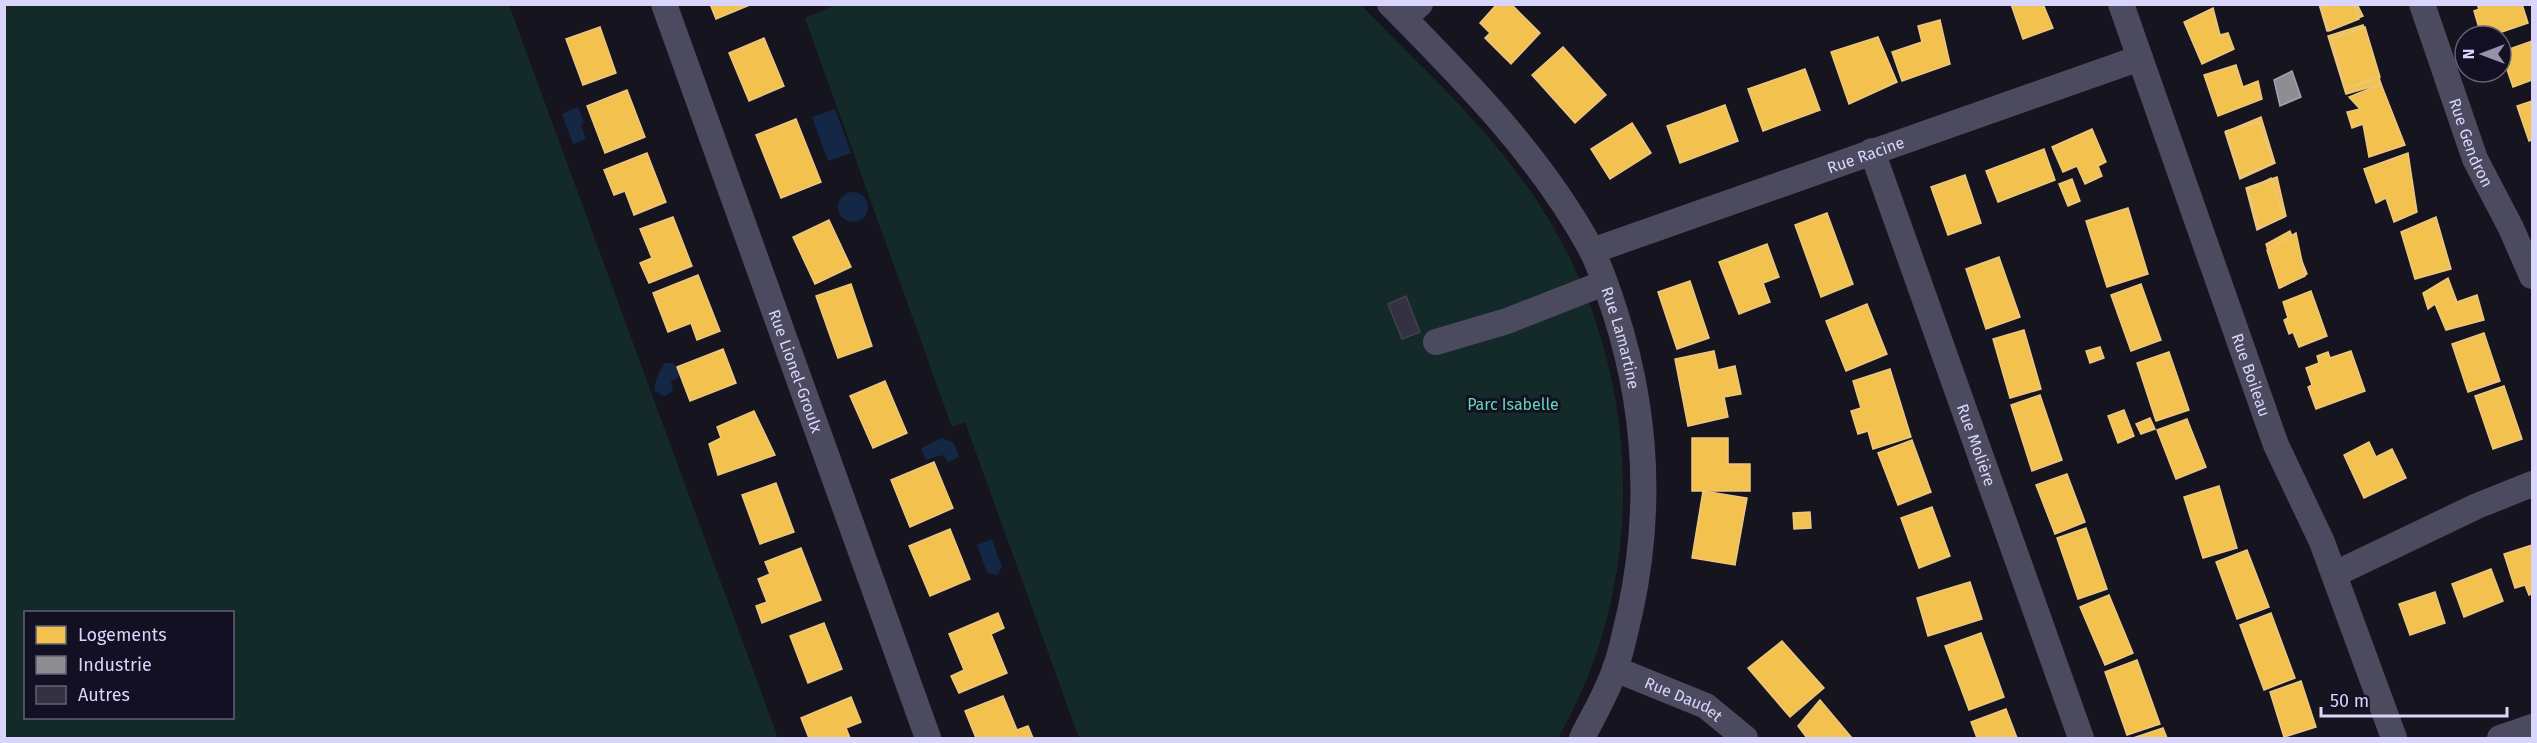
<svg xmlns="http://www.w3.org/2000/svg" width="2537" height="743" font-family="'Fira Sans',sans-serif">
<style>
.green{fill:#142a29;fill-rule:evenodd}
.water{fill:#142745}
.homes{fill:#f2c14e;stroke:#ebc782;stroke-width:1.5}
.industry{fill:#8d8d92;stroke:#a4a3b2;stroke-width:1.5}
.building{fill:#343241;stroke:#434052;stroke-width:1.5}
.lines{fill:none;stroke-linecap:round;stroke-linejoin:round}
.minor{stroke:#4b4a5f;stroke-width:26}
.labels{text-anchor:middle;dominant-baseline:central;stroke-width:6;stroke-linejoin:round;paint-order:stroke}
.street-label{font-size:16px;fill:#dad6fb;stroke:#131023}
.park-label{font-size:16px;fill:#68d5b8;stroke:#131023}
</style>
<rect width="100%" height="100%" fill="#16141f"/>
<g class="green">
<path d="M838,4L1361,5C1419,64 1481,121 1529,189C1641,348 1656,569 1558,738H1079L965,422L952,427L805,18Z"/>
<path d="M4,5H509L778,738H5ZM232,612V718H26V612Z"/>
</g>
<g class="water">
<path d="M578,107L584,122L581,125L586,139L573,144L562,114Z"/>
<path d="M835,109L851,153L828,161L812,117Z"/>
<circle cx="853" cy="207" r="15"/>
<path d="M664,363H672L679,369L680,376L671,382L673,391L665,396L654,391L656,379Z"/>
<path d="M942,438L954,443L959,457L948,462L943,455L926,460L921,448Z"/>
<path d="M992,539L1002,567L997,575L987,573L977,545Z"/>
</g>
<g class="homes">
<path d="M710,4H752L716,19Z"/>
<path d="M1497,4H1511L1540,33L1511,64L1485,38L1490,33L1480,23Z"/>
<path d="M2011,4H2043L2053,28L2023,39Z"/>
<path d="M2319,4H2357L2363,16L2327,31Z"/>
<path d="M2320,4H2354L2359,19L2329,31Z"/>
<path d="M2477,4H2522L2528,23L2490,36L2487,26L2479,28L2474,11L2479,9Z"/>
<path d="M2213,8L2220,35L2228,33L2234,49L2202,64L2184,22Z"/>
<path d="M1940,20L1950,64L1902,81L1892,52L1922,42L1918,26Z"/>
<path d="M2363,25L2381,84L2346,94L2328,36Z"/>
<path d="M600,27L616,73L583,85L566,39Z"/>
<path d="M2365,27L2380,77L2345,89L2332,39Z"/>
<path d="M1878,37L1897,82L1849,104L1831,52Z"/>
<path d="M764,38L784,86L749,101L729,53Z"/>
<path d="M2532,41V80L2513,87L2501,52Z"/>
<path d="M1563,47L1606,95L1575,123L1532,75Z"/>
<path d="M2236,65L2243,87L2258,81L2262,99L2218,116L2204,75Z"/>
<path d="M1805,69L1820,110L1763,131L1748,89Z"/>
<path d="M2381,84L2405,145L2369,157L2363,124L2352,128L2347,112L2360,109L2349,97Z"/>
<path d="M627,90L645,137L605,153L587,106Z"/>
<path d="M2532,101V140L2529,141L2517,106Z"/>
<path d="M1725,105L1738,141L1680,163L1667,126Z"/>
<path d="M2261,117L2275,163L2240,179L2225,132Z"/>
<path d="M796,119L821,182L781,198L756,135Z"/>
<path d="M2259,122L2273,163L2240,177L2226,131Z"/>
<path d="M1632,123L1651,153L1610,179L1591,149Z"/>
<path d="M2092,129L2106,162L2098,166L2102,176L2085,184L2077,166L2063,172L2052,147Z"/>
<path d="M2044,149L2055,180L1998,202L1986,171Z"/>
<path d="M647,153L666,202L634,215L625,191L614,195L604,170Z"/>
<path d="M2408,153L2417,212L2394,222L2386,198L2376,203L2364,169Z"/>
<path d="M1965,175L1981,223L1948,235L1931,187Z"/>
<path d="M2277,177L2286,216L2257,230L2246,188Z"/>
<path d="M2271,178L2284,217L2259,228L2248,190Z"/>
<path d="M2072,179L2080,201L2068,206L2059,184Z"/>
<path d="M2128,208L2148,274L2107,287L2086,221Z"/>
<path d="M1827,213L1853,284L1821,297L1795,225Z"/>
<path d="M673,217L692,266L649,283L640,263L652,258L640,229Z"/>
<path d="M2436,217L2451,269L2415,279L2401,232Z"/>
<path d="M829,220L851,267L815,284L793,237Z"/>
<path d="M2290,231L2307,274L2280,288L2266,244Z"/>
<path d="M2296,233L2305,276L2279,288L2267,250Z"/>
<path d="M1767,244L1779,277L1763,283L1770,302L1739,314L1719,262Z"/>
<path d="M1999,257L2020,317L1986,329L1966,269Z"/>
<path d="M698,275L720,331L697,340L691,323L668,332L653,293Z"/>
<path d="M2448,278L2457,302L2477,295L2484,320L2446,330L2435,304L2428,309L2423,293Z"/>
<path d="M1690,281L1709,338L1677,349L1658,292Z"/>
<path d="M851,284L872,346L838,358L816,296Z"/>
<path d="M2141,284L2161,340L2131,351L2111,295Z"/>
<path d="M2311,291L2327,336L2299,347L2293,332L2289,334L2284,320L2288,318L2283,302Z"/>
<path d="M1867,304L1887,354L1846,371L1826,321Z"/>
<path d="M2024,330L2041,389L2010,398L1993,339Z"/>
<path d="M2484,333L2500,381L2468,392L2452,344Z"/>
<path d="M2100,347L2104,358L2090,363L2086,351Z"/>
<path d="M723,349L736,383L690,401L677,367Z"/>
<path d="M1714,351L1718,370L1735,366L1741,394L1724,397L1728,417L1688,426L1675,359Z"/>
<path d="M2351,351L2365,391L2316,409L2308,387L2312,385L2306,368L2319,363L2317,356L2328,352L2330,358Z"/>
<path d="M2169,352L2189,410L2156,421L2137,363Z"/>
<path d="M1890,369L1911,437L1873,449L1868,431L1858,434L1851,411L1861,408L1853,381Z"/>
<path d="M885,381L907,433L873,448L850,396Z"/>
<path d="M2504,386L2522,439L2493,449L2475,396Z"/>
<path d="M2040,395L2062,460L2032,471L2011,405Z"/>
<path d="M2124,410L2134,436L2118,443L2108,416Z"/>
<path d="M754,411L775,455L718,475L709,444L721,438L717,427Z"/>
<path d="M2150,418L2155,429L2141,434L2136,424Z"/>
<path d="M2187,419L2206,467L2176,479L2157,430Z"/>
<path d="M1692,438H1728V464H1750V491H1692Z"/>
<path d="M1912,440L1931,492L1898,505L1878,453Z"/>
<path d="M2369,442L2376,457L2392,449L2406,478L2364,498L2344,455Z"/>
<path d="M934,462L953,508L910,527L891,480Z"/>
<path d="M2067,474L2085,522L2055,534L2036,485Z"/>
<path d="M776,483L794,532L760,544L742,495Z"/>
<path d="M2219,486L2237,548L2203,558L2184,497Z"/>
<path d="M1703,491L1747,498L1735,565L1692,558Z"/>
<path d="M1932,507L1950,556L1919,568L1901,518Z"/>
<path d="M1810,512L1811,528L1794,529L1793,513Z"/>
<path d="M2086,528L2107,589L2078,599L2057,538Z"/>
<path d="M950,529L970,579L930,596L909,546Z"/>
<path d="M2532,545V593L2529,595L2525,585L2515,588L2504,554Z"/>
<path d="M801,548L821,600L762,623L756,606L767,602L758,579L770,574L765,562Z"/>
<path d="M2247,550L2269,607L2237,619L2216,562Z"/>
<path d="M2491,569L2503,601L2464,617L2452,584Z"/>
<path d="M1970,582L1982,619L1928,636L1917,598Z"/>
<path d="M2435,592L2445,623L2410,635L2399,604Z"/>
<path d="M2109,595L2133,653L2105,665L2080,607Z"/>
<path d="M998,613L1004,628L991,634L1007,673L959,693L951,676L964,670L949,634Z"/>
<path d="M2271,613L2295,678L2264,690L2240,625Z"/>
<path d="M824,623L842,669L808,683L790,636Z"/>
<path d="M1981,633L2004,697L1969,710L1945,646Z"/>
<path d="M1782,641L1824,688L1790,717L1748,668Z"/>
<path d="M2137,660L2160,724L2127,735L2105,672Z"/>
<path d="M2301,681L2316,727L2284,737L2270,692Z"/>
<path d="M1003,696L1017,730L1028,726L1033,738H976L965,711Z"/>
<path d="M851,697L861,722L846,728L850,738H809L801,718Z"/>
<path d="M1820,700L1852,738H1807L1798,726Z"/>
<path d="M2006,709L2017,738H1977L1971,722Z"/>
<path d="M2163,728L2167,738H2133Z"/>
</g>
<path class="industry" d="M2292,71L2301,97L2280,106L2274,80Z"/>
<path class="building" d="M1406,296L1420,332L1402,339L1388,304Z"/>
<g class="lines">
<g class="minor">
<path id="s1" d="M664,4L928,738"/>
<path id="s2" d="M1390,4C1464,79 1540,155 1591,249C1601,268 1608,291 1615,312C1647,411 1652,511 1630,612C1625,631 1622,651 1615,669C1607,693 1593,716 1582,738"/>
<path id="s3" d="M2121,4L2276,445L2322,542L2394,738"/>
<path id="s4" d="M2422,4L2475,159L2511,228L2532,276"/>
<path d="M1404,18L1420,4"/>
<path id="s5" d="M1872,151L2081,738"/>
<path id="s6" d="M1592,251L2140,58"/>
<path d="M1436,342L1507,321L1604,283"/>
<path d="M2335,574L2477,506L2532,484"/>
<path id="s7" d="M1615,669L1706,706L1745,738"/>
<path d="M2500,738L2532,727"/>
</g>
</g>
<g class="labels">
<g class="street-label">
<text stroke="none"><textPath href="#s4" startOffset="147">Rue Gendron</textPath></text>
<text stroke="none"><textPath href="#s6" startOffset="290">Rue Racine</textPath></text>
<text stroke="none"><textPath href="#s2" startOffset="412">Rue Lamartine</textPath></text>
<text stroke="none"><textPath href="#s1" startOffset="390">Rue Lionel-Groulx</textPath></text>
<text stroke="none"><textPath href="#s3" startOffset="393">Rue Boileau</textPath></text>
<text stroke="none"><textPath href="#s5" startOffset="312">Rue Molière</textPath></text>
<text stroke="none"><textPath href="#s7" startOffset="75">Rue Daudet</textPath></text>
</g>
<g class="park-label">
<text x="1513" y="404">Parc Isabelle</text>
</g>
</g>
<rect width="2537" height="743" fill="none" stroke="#dad6fb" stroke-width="12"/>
<rect x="24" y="611" width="210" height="108" fill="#131023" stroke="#635f79" stroke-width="1.5"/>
<rect x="36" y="626" width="30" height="18" fill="#f2c14e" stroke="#635f79" stroke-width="1.5"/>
<text x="78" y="641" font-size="18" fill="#dad6fb">Logements</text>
<rect x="36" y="656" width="30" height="18" fill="#8d8d92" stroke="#635f79" stroke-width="1.5"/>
<text x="78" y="671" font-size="18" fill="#dad6fb">Industrie</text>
<rect x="36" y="686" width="30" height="18" fill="#343241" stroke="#635f79" stroke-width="1.5"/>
<text x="78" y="701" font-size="18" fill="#dad6fb">Autres</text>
<g transform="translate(2483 54) rotate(270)"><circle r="28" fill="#131023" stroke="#635f79" stroke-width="1.5"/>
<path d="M0-4.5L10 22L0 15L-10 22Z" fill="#9592ae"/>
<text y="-9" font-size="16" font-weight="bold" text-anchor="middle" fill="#dad6fb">N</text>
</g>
<path d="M2321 707v9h186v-9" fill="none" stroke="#dad6fb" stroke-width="3"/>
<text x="2330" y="707" font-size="18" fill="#dad6fb" stroke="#131023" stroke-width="4.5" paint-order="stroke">50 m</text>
</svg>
